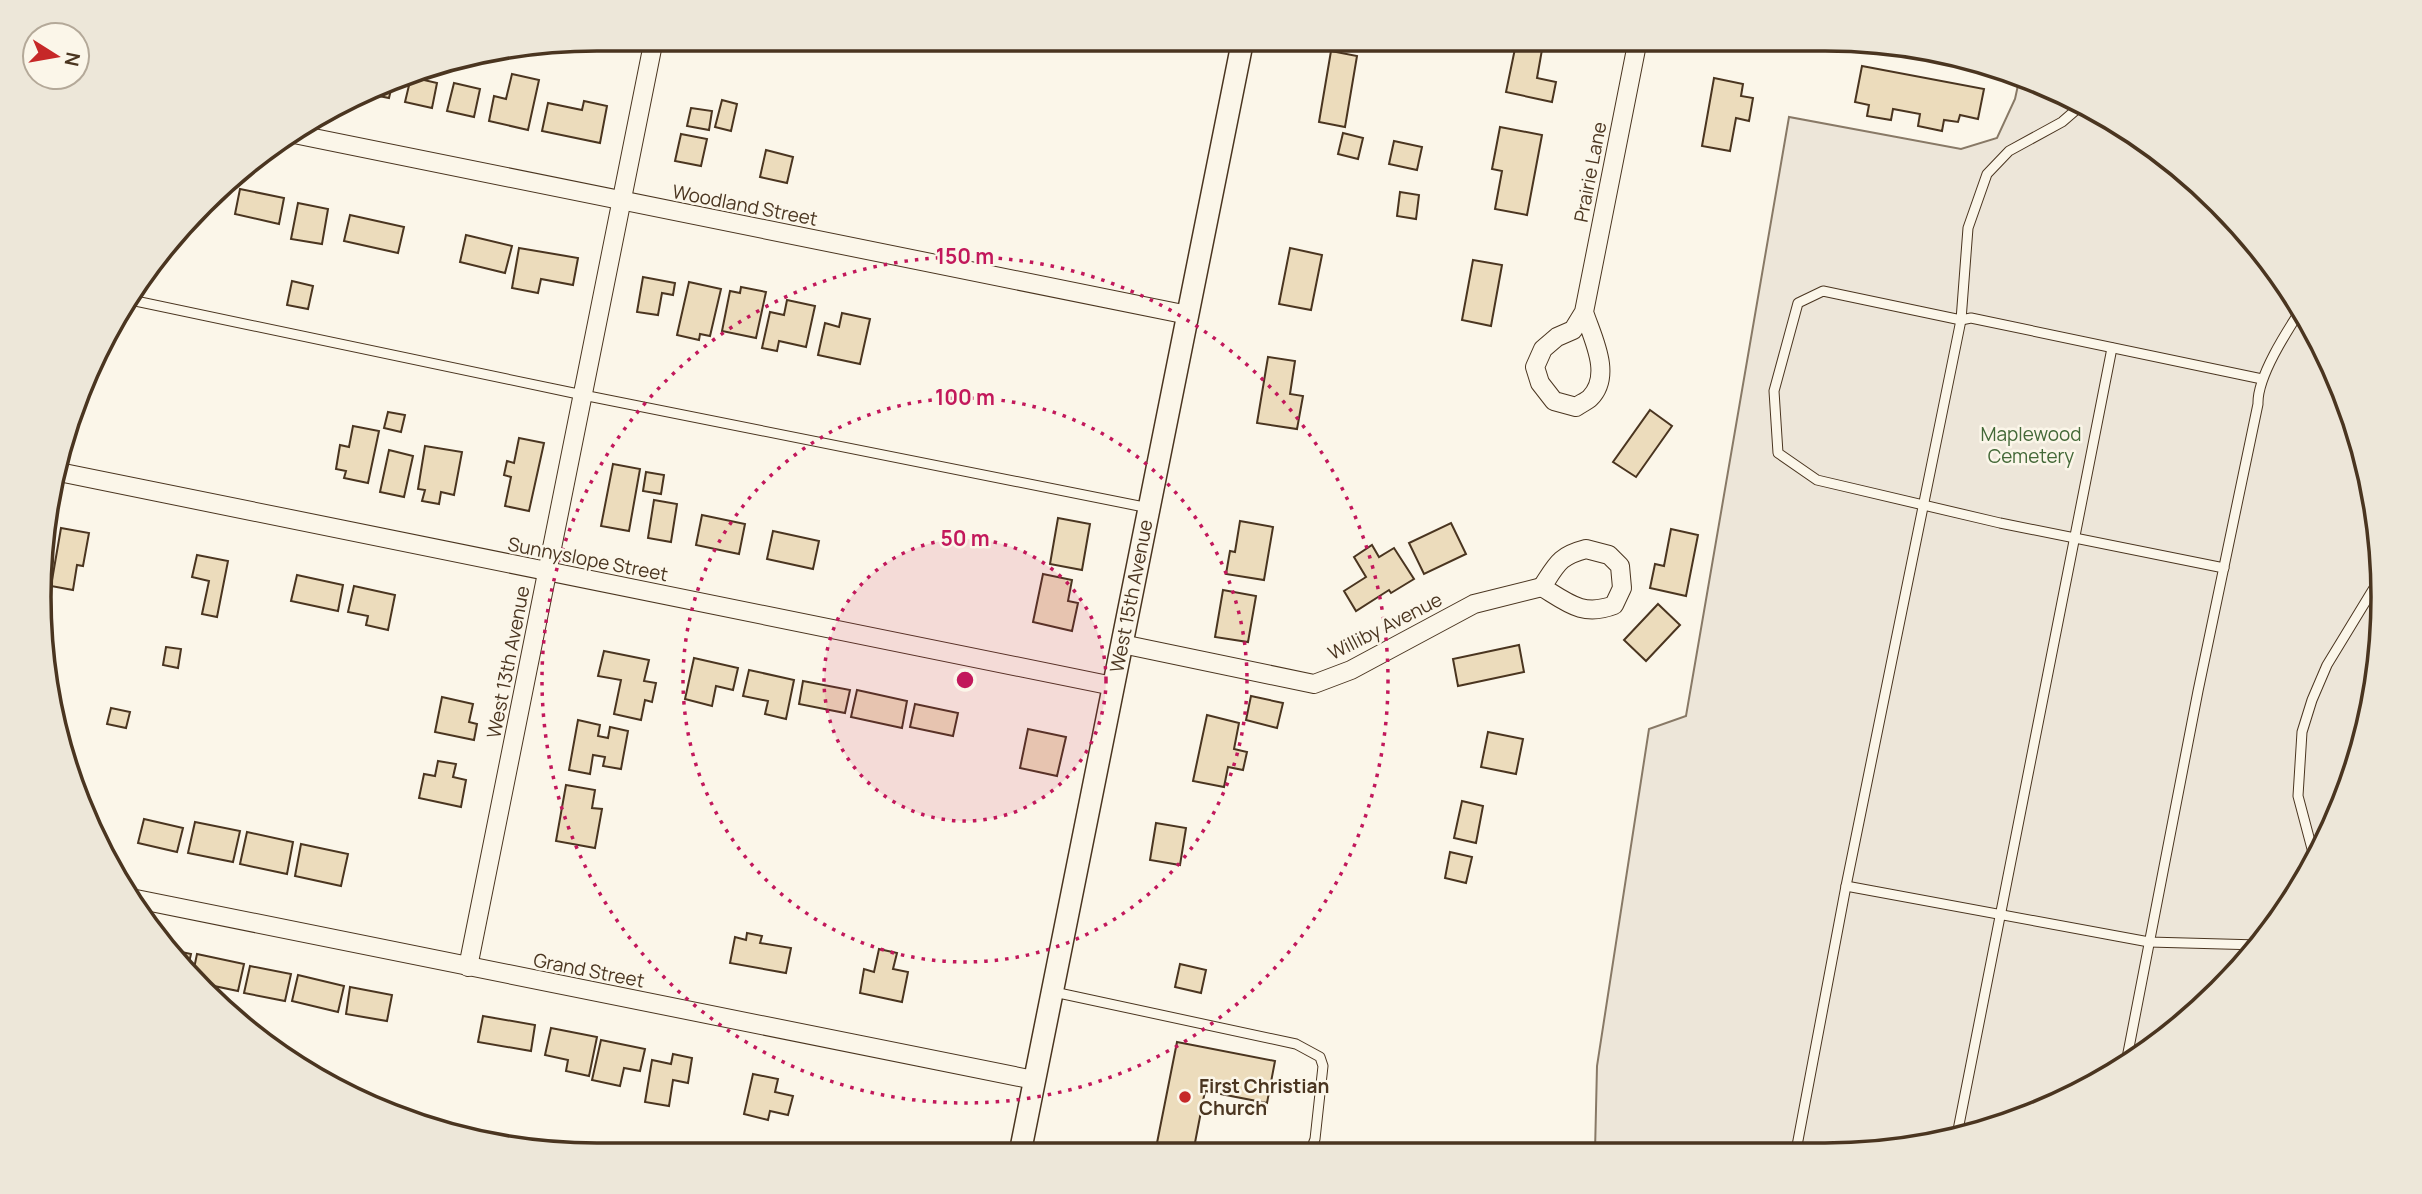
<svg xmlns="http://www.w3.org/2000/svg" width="2422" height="1194" font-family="Manrope,sans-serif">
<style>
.green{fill:#ede6d9;stroke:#887966;stroke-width:2}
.building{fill:#ecdcbc;stroke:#4a3520;stroke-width:2}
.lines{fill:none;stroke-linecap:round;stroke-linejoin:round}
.service-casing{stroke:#4a3520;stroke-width:11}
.minor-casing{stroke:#4a3520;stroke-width:20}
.tertiary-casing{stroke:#4a3520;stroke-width:24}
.service{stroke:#fbf6e9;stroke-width:9}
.minor{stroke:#fbf6e9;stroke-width:18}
.tertiary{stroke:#fbf6e9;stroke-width:21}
.ring{fill:none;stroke:#c2185b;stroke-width:3.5;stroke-dasharray:3.5 7}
.poi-dot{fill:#c62828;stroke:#fbf6e9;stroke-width:2.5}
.labels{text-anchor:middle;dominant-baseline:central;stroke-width:5;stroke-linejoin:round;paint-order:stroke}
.street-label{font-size:19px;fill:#4a3520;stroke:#fbf6e9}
.park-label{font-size:19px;fill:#436837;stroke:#fbf6e9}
.poi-label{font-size:19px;font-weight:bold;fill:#4a3520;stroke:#fbf6e9;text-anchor:start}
.rim{fill:none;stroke:#4a3520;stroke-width:3.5}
.centre{fill:#c2185b;stroke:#fbf6e9;stroke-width:3.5}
.ring-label{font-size:21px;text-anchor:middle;font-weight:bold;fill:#c2185b;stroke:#fbf6e9;stroke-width:5;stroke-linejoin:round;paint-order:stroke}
</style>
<rect width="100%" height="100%" fill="#fbf6e9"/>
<path class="green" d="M2020,76L2072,96L2165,154L2245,228L2308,317L2354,417L2379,524L2382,633L2365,741L2326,844L2245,965L2165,1040L2038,1113L1898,1151L1595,1152L1597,1066L1649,729L1686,716L1789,117L1961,149L1997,138L2015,99Z"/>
<g class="building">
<path d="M1517,39L1543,44L1537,78L1556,82L1552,102L1506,92Z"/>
<path d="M1331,51L1357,56L1345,127L1319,122Z"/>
<path d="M1862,66L1984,89L1978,119L1960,115L1958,122L1944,120L1942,131L1918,126L1920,114L1893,109L1891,120L1867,116L1869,105L1855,102Z"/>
<path d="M512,74L539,80L528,130L489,121L494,96L506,99Z"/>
<path d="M411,77L437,83L432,108L405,102Z"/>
<path d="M1714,78L1743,84L1741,96L1753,98L1749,121L1736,118L1730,151L1702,146Z"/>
<path d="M393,81L389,98L369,94Z"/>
<path d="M454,83L480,89L474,117L447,111Z"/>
<path d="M722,100L737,104L731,131L715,127Z"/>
<path d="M584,101L607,106L600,143L542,131L548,103L582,110Z"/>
<path d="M691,108L712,111L709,130L687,126Z"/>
<path d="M1500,127L1542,135L1527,215L1495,209L1502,171L1492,169Z"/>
<path d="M1343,133L1363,138L1358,159L1338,154Z"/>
<path d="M681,134L707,139L701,166L675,161Z"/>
<path d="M1394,141L1422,147L1417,170L1389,164Z"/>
<path d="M766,150L793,157L787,183L760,177Z"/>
<path d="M240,189L284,198L279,224L235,214Z"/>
<path d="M1400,192L1419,195L1416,219L1397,216Z"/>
<path d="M298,203L328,209L322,244L291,239Z"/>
<path d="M350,215L404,227L398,253L344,241Z"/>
<path d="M466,235L512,246L505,273L460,262Z"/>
<path d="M519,248L578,258L573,285L541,279L538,293L512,288Z"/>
<path d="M1290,248L1322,255L1311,310L1279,304Z"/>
<path d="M1473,260L1502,265L1491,326L1462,320Z"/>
<path d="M643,277L675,283L673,295L662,293L658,315L637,312Z"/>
<path d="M292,281L313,286L308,309L287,305Z"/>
<path d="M689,282L721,289L710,336L700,334L699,340L677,335Z"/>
<path d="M741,287L766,292L756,338L722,331L730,291L740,293Z"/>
<path d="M787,300L815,306L806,347L779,341L777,351L762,348L770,312L784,315Z"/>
<path d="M842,313L870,319L860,364L818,355L825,323L839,327Z"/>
<path d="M1268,357L1295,361L1290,394L1303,396L1297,429L1257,423Z"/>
<path d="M1650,410L1672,426L1636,477L1613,462Z"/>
<path d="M388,412L405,415L401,432L384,428Z"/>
<path d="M353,426L379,431L368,483L344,478L346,471L336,469L340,445L349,447Z"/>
<path d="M519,438L544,443L529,511L505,506L511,477L504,475L507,461L514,463Z"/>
<path d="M425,446L462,452L454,495L441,492L439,504L422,501L425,490L418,489Z"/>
<path d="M389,450L413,456L404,497L380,492Z"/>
<path d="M613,464L640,469L629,531L601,526Z"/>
<path d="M646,472L664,475L661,494L643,491Z"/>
<path d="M654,500L677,504L671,542L648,538Z"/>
<path d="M702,515L745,524L739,554L696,545Z"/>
<path d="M1058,518L1090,524L1082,570L1050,564Z"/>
<path d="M1240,521L1273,527L1264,580L1226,574L1230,551L1235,552Z"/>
<path d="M1451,523L1466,554L1424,574L1409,543Z"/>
<path d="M61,528L89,533L83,566L77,565L73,590L51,586Z"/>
<path d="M1671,529L1698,535L1686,596L1650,588L1655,564L1664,566Z"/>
<path d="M773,531L819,541L813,569L767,559Z"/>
<path d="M1372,545L1379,557L1394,548L1414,579L1391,593L1389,590L1356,611L1344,591L1366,577L1354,557Z"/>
<path d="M197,555L228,561L217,617L202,614L209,581L192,577Z"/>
<path d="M1043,574L1072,580L1068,601L1078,603L1072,631L1033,622Z"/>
<path d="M297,575L343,585L338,611L291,601Z"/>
<path d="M354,586L395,595L388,630L366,625L368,616L348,612Z"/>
<path d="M1223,590L1256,596L1248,642L1215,637Z"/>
<path d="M1658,604L1680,625L1646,661L1624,640Z"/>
<path d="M1519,645L1524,672L1458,686L1453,659Z"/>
<path d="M166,647L181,649L178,668L163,665Z"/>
<path d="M604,651L649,660L644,681L656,683L652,702L645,700L641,720L614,714L621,680L598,676Z"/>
<path d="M694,658L738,668L733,690L716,686L712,706L685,699Z"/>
<path d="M749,670L794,680L786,719L765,714L768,701L743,696Z"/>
<path d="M803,681L850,690L845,713L799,704Z"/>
<path d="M857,690L907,701L902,728L851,717Z"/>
<path d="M1251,696L1283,703L1277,728L1246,720Z"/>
<path d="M442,697L473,704L469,722L477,724L474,740L435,732Z"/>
<path d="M915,704L958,713L953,736L910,727Z"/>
<path d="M111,708L130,712L126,728L107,724Z"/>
<path d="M1207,715L1239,723L1234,749L1247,752L1243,770L1228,767L1224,787L1193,781Z"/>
<path d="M578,720L600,725L598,736L608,738L610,727L628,731L621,769L603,766L605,757L593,755L590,774L569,770Z"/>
<path d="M1028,729L1066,737L1057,776L1020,768Z"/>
<path d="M1488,732L1523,739L1516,774L1481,767Z"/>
<path d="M438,761L456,764L453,777L466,780L461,807L419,798L424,774L435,776Z"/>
<path d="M566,785L595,790L592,808L602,809L595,848L556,841Z"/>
<path d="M1462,801L1483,806L1476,843L1454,838Z"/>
<path d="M144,819L183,828L177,852L138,843Z"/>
<path d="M195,822L240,831L233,862L188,853Z"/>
<path d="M1156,823L1186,828L1180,865L1150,860Z"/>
<path d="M247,832L293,842L287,874L240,864Z"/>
<path d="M301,844L348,854L341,886L295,876Z"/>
<path d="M1450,852L1472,857L1466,883L1445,878Z"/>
<path d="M747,933L762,936L760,943L791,948L786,973L730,963L735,937L746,940Z"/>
<path d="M879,949L897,953L893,969L908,972L902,1002L860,993L864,969L874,972Z"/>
<path d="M172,950L191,954L187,971Z"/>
<path d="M197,954L244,964L238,991L195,982L192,978Z"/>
<path d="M1180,964L1206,970L1201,993L1175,987Z"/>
<path d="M250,966L291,974L285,1001L244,993Z"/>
<path d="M298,975L344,986L338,1012L292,1001Z"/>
<path d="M350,987L392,995L387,1021L346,1014Z"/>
<path d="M483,1016L535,1025L531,1051L478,1042Z"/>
<path d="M551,1028L597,1037L589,1076L566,1071L568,1060L545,1055Z"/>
<path d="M601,1040L645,1049L640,1071L624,1068L620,1086L592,1080Z"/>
<path d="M1177,1042L1275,1061L1267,1103L1205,1091L1193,1153H1136L1137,1144L1156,1148Z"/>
<path d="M673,1054L692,1058L688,1083L673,1080L669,1106L645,1102L652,1060L671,1064Z"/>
<path d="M753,1074L778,1079L775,1092L793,1096L788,1115L770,1111L768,1120L744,1114Z"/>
</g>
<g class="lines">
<g class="service-casing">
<g id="service">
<path d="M126,299L583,395L1149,508"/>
<path d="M2224,568L2000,523L1817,480L1778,453L1774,391L1798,303L1823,291L1961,320L1971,318L2262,379"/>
<path d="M2315,860L2298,796L2302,732L2312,700L2327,665L2380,578"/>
<path d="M1846,886L2149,942L2259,945"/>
<path d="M1054,992L1296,1044L1320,1057L1323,1066L1315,1139L1310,1152"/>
<path d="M2126,1063L2198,691L2258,404C2257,377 2287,331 2302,308"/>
<path d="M1957,1135L2112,348"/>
<path d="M1796,1151L1846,886L1961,320L1968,228L1987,174L2009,151L2062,122L2084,103"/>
</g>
</g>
<g class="minor-casing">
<g id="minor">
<path d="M294,134L1188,315"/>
<path d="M1584,312C1592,337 1613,375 1590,398C1587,401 1580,404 1576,407L1554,401L1540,383L1535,367L1543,349L1557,337L1573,330L1584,312L1638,39"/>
<path d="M54,471L1113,686"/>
<path d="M1586,549L1609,555L1620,566L1622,588L1614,605C1583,617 1568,603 1542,587C1557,564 1559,556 1586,549Z"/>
<path d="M1122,644L1314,684L1351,670L1474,604L1542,587"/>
<path d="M136,899L1034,1080"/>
<path d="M468,967L654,39"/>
</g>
</g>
<g class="tertiary-casing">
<path id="tertiary" d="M1020,1153L1243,39"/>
</g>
<use href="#service" class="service"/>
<use href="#minor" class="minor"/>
<use href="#tertiary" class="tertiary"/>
</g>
<circle cx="965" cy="680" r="141" fill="#c2185b" fill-opacity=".12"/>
<g class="ring">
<circle cx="965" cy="680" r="141"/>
<circle cx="965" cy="680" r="282"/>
<circle cx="965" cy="680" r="423"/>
</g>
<circle class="poi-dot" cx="1185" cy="1097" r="7"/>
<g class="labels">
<g class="street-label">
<text transform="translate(1590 172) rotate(-79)">Prairie Lane</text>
<text transform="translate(745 205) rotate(11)">Woodland Street</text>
<text transform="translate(588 559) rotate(11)">Sunnyslope Street</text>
<text transform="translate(1131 596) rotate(-79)">West 15th Avenue</text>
<text transform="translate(1385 626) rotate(-27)">Williby Avenue</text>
<text transform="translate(508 662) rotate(-79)">West 13th Avenue</text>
<text transform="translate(589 970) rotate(11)">Grand Street</text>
</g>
<g class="park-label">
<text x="2031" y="434">Maplewood<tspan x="2031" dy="22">Cemetery</tspan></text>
</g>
<g class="poi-label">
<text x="1199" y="1086">First Christian<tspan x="1199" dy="22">Church</tspan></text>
</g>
</g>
<path d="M0 0H2422V1194H0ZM597 51H1825A546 546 0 0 1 2371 597V597A546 546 0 0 1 1825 1143H597A546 546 0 0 1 51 597V597A546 546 0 0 1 597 51Z" fill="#ede7d9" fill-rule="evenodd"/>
<path class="rim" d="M597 51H1825A546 546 0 0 1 2371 597V597A546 546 0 0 1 1825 1143H597A546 546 0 0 1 51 597V597A546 546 0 0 1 597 51Z"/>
<circle cx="965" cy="680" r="10" class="centre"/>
<g class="ring-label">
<text x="965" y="264">150 m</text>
<text x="965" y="405">100 m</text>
<text x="965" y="546">50 m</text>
</g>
<g transform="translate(56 56) rotate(101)"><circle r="33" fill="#fbf6e9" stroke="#b4a999" stroke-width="2"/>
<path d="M0-5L12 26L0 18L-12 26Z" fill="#c62828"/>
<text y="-10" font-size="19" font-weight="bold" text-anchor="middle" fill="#4a3520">N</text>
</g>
</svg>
